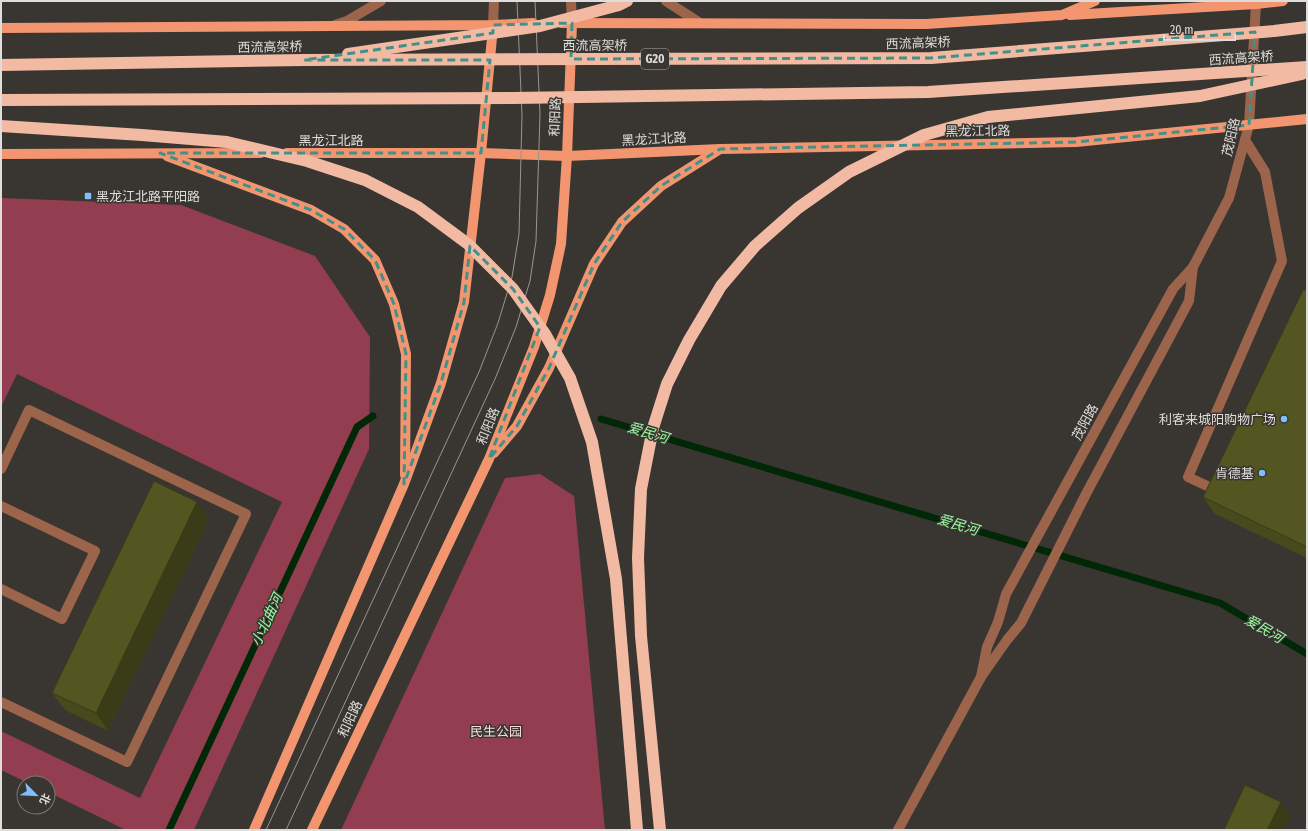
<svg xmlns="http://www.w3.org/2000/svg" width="1308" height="831" font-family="'Fira Sans Condensed','Noto Sans SC',sans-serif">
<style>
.green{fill:#933d50}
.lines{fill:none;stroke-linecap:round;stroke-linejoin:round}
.stream{stroke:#002706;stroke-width:7}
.minor{stroke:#9d644c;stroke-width:10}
.major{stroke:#f3966f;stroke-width:10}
.tram{stroke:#989592;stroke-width:1}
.highway-bridge{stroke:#f3baa3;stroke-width:12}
.wall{fill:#474a1c}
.shaded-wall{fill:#3a3c17}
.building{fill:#535621;stroke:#3a3c17}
.marked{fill:none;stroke:#439089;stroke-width:3;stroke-dasharray:8 5;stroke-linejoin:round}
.poi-dot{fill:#80bdfa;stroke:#393632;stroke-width:1.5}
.labels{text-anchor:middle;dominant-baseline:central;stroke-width:3;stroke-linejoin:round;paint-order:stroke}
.shield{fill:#393632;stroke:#adaba8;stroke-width:1}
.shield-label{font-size:12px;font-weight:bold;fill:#dfdddb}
.street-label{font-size:13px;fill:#dfdddb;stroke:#393632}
.poi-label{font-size:13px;fill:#dfdddb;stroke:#393632;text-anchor:end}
.park-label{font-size:13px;fill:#f5d9dd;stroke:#393632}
.water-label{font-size:14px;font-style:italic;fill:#97faa0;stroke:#393632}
</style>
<rect width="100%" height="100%" fill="#393632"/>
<g class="green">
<path d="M1,198L181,205L315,256L370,337L369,449L194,830H126L48,792V783H28L1,770V731L140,798L282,502L17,374L1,407Z"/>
<path d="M540,474L574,496L605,830H341L505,478Z"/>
</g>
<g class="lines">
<g class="stream">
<path d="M601,419L1220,603L1307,654"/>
<path d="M169,830L357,427L373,416"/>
</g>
<g class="minor">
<path d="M571,1L572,23"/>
<path d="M666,1L700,23"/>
<path d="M335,25L347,21L381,1"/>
<path d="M493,25L494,1"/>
<path d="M1,469L29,410L246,514L127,762L1,702"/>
<path d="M1220,492L1188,477L1282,261L1265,172L1245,140"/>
<path d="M1,506L95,551L62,619L1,589"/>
<path d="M981,677L987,647L998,622L1006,594L1173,289L1193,267L1229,198L1249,125L1256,4"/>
<path d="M898,830L981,677L1007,640L1021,623L1086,494L1189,301L1193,267"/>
</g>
<g class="major">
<path d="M1070,15L1256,4L1283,1"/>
<path d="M561,23L926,24L1062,15L1095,1"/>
<path d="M1,28L493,25L533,23"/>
<path d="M287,153H481L567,156L720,149L1076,142L1307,119"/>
<path d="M1,154L261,153"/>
<path d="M167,156L311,210L344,229L375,260L394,304L406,354L405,475"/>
<path d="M494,453L517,426L549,368L594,264L622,222L661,186L720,149"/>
<path d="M254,830L404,484L441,383L464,302L481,153L493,27"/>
<path d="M312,830L489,459L534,347L550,295L561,244L567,156L572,23"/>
</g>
<g class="tram">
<path d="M266,830L479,372L498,323L512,277L519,234L522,115L517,1"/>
<path d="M286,830L495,379L516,327L530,281L536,241L540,114L535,1"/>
</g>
<g class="highway-bridge">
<path d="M348,54L540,26L619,5L627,1"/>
<path d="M1,65L304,60L931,58L1274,31L1307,27"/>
<path d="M1,100L513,98L928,92L1307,67"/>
<path d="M1,126L142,135L227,142L307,161L365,180L418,207L468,244L513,289L545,334L570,378L592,442L616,579L637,830"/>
<path d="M660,830L641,636L638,558L641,489L653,428L667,384L689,340L721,286L755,246L798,208L849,172L924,135L988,117L1200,96L1302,74"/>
</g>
</g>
<g class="wall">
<path d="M1307,290V558L1215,514L1203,497Z"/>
<path d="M209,519L108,731L65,710L52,693Z"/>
</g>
<g class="shaded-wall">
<path d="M197,502L209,519L108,731L96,713Z"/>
<path d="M1281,802L1290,815L1283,830H1267Z"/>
</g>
<g class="building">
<path d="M1303,290H1307V547L1203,497Z"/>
<path d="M154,481L197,502L96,713L52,693Z"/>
<path d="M1245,785L1281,802L1267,830H1224Z"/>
</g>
<path class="marked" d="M572,23L571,59L931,58L1255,32L1249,125L1076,142L720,149L661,186L622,222L594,264L549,368L517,426L489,459L540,327L513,289L470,246L464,302L441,383L404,484L406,354L394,304L375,260L344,229L311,210L160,153H481L490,60H304L493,33V25Z"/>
<g class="poi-dot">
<rect x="84" y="192" width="8" height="8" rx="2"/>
<circle cx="1284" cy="419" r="4"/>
<circle cx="1262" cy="473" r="4"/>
</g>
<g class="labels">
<rect class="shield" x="641" y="49" width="28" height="20" rx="3"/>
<g class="shield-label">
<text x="655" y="59">G20</text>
</g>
<g class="street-label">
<text transform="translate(918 43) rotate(-2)">西流高架桥</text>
<text x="595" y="45">西流高架桥</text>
<text transform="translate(270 47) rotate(-1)">西流高架桥</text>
<text transform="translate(1241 58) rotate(-4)">西流高架桥</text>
<text transform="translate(555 117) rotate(-88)">和阳路</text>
<text transform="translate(978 131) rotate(-1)">黑龙江北路</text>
<text transform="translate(1231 137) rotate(-77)">茂阳路</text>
<text transform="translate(654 139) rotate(-3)">黑龙江北路</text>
<text x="331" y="140">黑龙江北路</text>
<text transform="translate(1085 422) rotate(-61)">茂阳路</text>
<text transform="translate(488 426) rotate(-68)">和阳路</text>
<text transform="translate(350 719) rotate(-65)">和阳路</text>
</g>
<g class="poi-label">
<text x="96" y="196" text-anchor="start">黑龙江北路平阳路</text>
<text x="1276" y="419">利客来城阳购物广场</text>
<text x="1254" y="473">肯德基</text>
</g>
<g class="park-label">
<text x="496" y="731">民生公园</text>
</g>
<g class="water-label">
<text transform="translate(648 433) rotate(17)">爱民河</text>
<text transform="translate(958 525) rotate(17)">爱民河</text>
<text transform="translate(267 620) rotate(-65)">小北曲河</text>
<text transform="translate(1264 629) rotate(30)">爱民河</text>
</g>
</g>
<rect width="1308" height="831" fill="none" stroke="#dfdddb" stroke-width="4"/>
<g transform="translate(36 795) rotate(114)"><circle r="19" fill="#393632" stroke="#7b7976"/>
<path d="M0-3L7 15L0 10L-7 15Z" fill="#80bdfa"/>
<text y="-6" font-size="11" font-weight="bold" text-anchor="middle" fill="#dfdddb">北</text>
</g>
<path d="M1164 34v6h71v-6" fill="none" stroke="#dfdddb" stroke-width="2"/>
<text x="1170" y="34" font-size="12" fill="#dfdddb" stroke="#393632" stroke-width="3" paint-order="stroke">20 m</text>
</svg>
